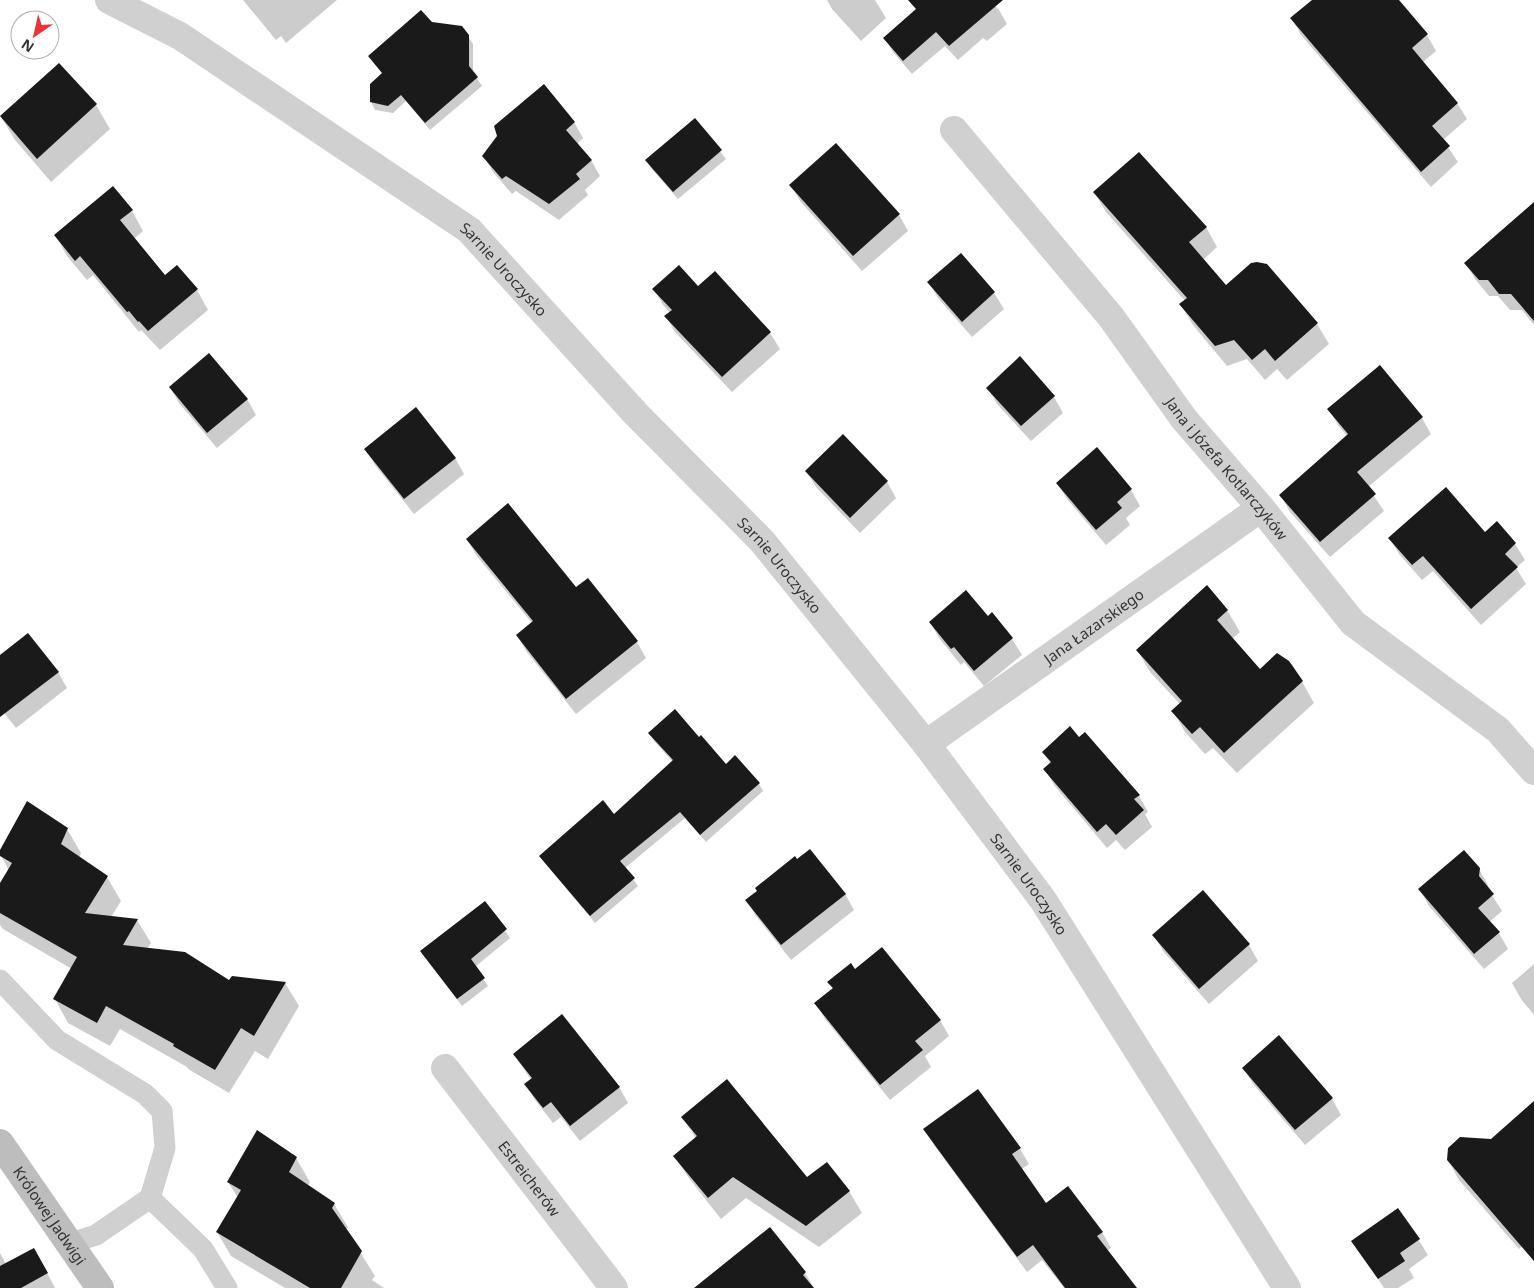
<svg xmlns="http://www.w3.org/2000/svg" width="1534" height="1288" font-family="'Noto Sans',sans-serif">
<style>
.shadow{fill:#0003}
.building{fill:#1a1a1a}
.lines{fill:none;stroke-linecap:round;stroke-linejoin:round}
.lane{stroke:#d0d0d0;stroke-width:21}
.street{stroke:#d0d0d0;stroke-width:28}
.secondary{stroke:#bdbdbd;stroke-width:28}
.labels{text-anchor:middle;dominant-baseline:central;stroke-width:5;stroke-linejoin:round;paint-order:stroke}
.street-label{font-size:15px;fill:#333;stroke:#fff}
</style>
<rect width="100%" height="100%" fill="#fff"/>
<g class="shadow">
<path d="M243,0H337L286,43L281,36L276,40Z"/>
<path d="M827,0H875L886,18L861,41L832,9Z"/>
<path d="M929,0H990L999,10L1007,24L987,41L983,38L958,60L945,46L912,74L893,52L885,38Z"/>
<path d="M1314,0H1397L1427,35L1436,51L1423,62L1457,103L1467,119L1443,140L1458,162L1431,187L1301,35L1292,19Z"/>
<path d="M431,23L468,36L473,44V72L482,86L430,130L406,101L393,113L375,110L371,102L383,74L369,56Z"/>
<path d="M59,65L96,105L110,129L51,182L15,140L1,117Z"/>
<path d="M695,120L726,159L678,199L651,168L647,160Z"/>
<path d="M574,122L583,138L577,144L591,160L600,176L585,190L588,195L559,220L516,191L512,194L493,172L484,156Z"/>
<path d="M791,185L899,215L908,231L862,271L800,201Z"/>
<path d="M1094,192L1206,227L1217,247L1203,260L1226,287L1266,265L1317,324L1329,344L1287,380L1277,369L1265,380L1247,359L1227,366L1193,325L1181,305L1185,301L1106,212Z"/>
<path d="M132,211L143,231L134,239L165,276L197,290L208,310L160,350L141,330L139,332L93,275L87,280L67,256L56,236Z"/>
<path d="M1534,217V325L1522,310H1510L1498,296H1489L1475,279L1466,263Z"/>
<path d="M961,254L994,293L1004,309L972,337L938,298L929,282Z"/>
<path d="M715,273L770,333L780,349L732,392L675,332L666,316L670,313L663,305L654,289L698,287Z"/>
<path d="M1380,367L1422,418L1431,434L1368,487L1384,511L1330,557L1290,512L1281,496L1347,436L1338,425L1329,409Z"/>
<path d="M170,387L247,399L256,415L217,448L179,403Z"/>
<path d="M988,388L1054,397L1063,413L1031,441L997,404Z"/>
<path d="M366,449L455,458L464,474L414,514L375,465Z"/>
<path d="M806,471L887,482L896,498L860,533L816,487Z"/>
<path d="M1057,483L1131,490L1140,506L1126,518L1130,525L1106,545L1067,499Z"/>
<path d="M1497,523L1515,544L1525,560L1516,568L1526,584L1481,625L1433,571L1422,580L1399,554L1390,538L1485,534Z"/>
<path d="M467,539L576,589L587,579L637,642L646,658L576,714L526,651L517,635L532,623L476,555Z"/>
<path d="M1227,610L1240,632L1232,639L1260,670L1282,658L1292,664L1314,703L1237,773L1213,748L1205,754L1185,732L1173,711L1180,704L1150,672L1138,651Z"/>
<path d="M992,614L1012,639L1022,655L984,686L964,662L961,665L939,638L930,622L987,617Z"/>
<path d="M0,657L58,672L67,688L16,728L0,708Z"/>
<path d="M650,734L699,738L726,765L759,784L763,791L706,842L685,818L625,868L638,886L595,923L545,863L540,856L614,815L673,762L654,741Z"/>
<path d="M1043,752L1139,796L1148,812L1145,814L1152,827L1125,850L1116,840L1107,848L1054,785L1045,769L1051,764Z"/>
<path d="M28,802L67,829L81,853L79,858L107,877L121,901L111,917L137,920L151,943L147,949L230,981L285,983L299,1006L268,1059L255,1051L229,1093L188,1069L187,1067L120,1029L110,1046L68,1023L55,999L72,969L3,929L0,925V886L9,871L0,853Z"/>
<path d="M797,861L845,894L854,910L791,960L756,916L747,901Z"/>
<path d="M1479,869L1488,885V889L1502,911L1489,922L1499,933L1508,949L1484,969L1429,906L1420,890Z"/>
<path d="M1203,892L1249,945L1258,961L1209,1004L1163,951L1154,935Z"/>
<path d="M485,903L510,938L475,967L488,986L462,1006L421,951Z"/>
<path d="M1534,964V1015L1521,999L1512,983Z"/>
<path d="M855,970L940,1020L949,1036L925,1056L931,1067L890,1100L825,1019L816,1003L833,989L829,982Z"/>
<path d="M514,1054L619,1087L628,1103L580,1141L561,1117L553,1123L535,1100L526,1084L531,1080Z"/>
<path d="M1244,1068L1332,1099L1341,1115L1305,1145L1253,1084Z"/>
<path d="M1534,1107V1236L1519,1249L1459,1180L1448,1160L1491,1140Z"/>
<path d="M683,1117L807,1179L849,1191L862,1213L819,1247L746,1198L721,1219L688,1177L675,1156L696,1139Z"/>
<path d="M925,1129L1020,1149L1029,1164L1022,1169L1046,1204L1102,1232L1111,1248L1107,1251L1135,1288H1064L1042,1260L1027,1272L934,1145Z"/>
<path d="M257,1131L296,1158L310,1182L308,1186L334,1204L348,1227L346,1230L375,1276L372,1280L384,1288H285L231,1256L217,1232L238,1198L228,1182Z"/>
<path d="M1418,1239L1428,1255L1409,1269L1414,1278L1398,1288H1384L1353,1241Z"/>
<path d="M0,1253L6,1264L43,1265L55,1288H0Z"/>
<path d="M805,1273L814,1288H732Z"/>
</g>
<g class="building">
<path d="M908,0H1003L949,46L936,32L903,61L883,38L916,9Z"/>
<path d="M1312,0H1399L1428,34L1412,48L1458,103L1432,126L1450,146L1421,172L1290,18Z"/>
<path d="M421,10L432,22L462,26L469,35V66L478,77L425,123L401,95L388,106L370,102V84L382,73L368,56Z"/>
<path d="M59,63L97,104L37,159L0,116Z"/>
<path d="M544,84L575,122L566,130L592,160L576,174L580,179L549,204L506,176L502,179L482,156L497,136L494,126Z"/>
<path d="M695,118L722,150L673,192L645,160Z"/>
<path d="M836,143L900,214L853,256L789,185Z"/>
<path d="M1139,152L1207,227L1189,242L1226,285L1251,263L1257,262L1267,264L1318,323L1275,361L1265,349L1252,360L1234,340L1215,346L1179,304L1187,298L1093,192Z"/>
<path d="M113,186L133,210L120,220L165,275L177,265L198,289L148,331L139,321L138,322L129,311L127,312L80,256L75,261L54,235Z"/>
<path d="M1534,202V321L1511,294H1499L1488,280H1479L1464,263Z"/>
<path d="M961,253L995,292L962,322L927,282Z"/>
<path d="M679,265L698,286L715,271L771,332L722,377L664,316L672,310L652,289Z"/>
<path d="M209,353L248,399L207,433L169,387Z"/>
<path d="M1020,356L1055,396L1021,426L986,388Z"/>
<path d="M1380,365L1423,417L1357,472L1376,494L1320,542L1279,495L1348,434L1327,409Z"/>
<path d="M416,407L456,458L404,499L364,449Z"/>
<path d="M843,434L888,481L850,518L805,471Z"/>
<path d="M1097,447L1132,489L1117,502L1122,508L1096,530L1056,483Z"/>
<path d="M1446,487L1485,532L1497,521L1516,543L1505,554L1518,567L1471,609L1423,556L1412,565L1388,538Z"/>
<path d="M508,503L576,587L588,578L638,641L566,699L516,635L533,621L466,539Z"/>
<path d="M1207,585L1228,610L1217,620L1260,669L1277,653L1289,661L1303,681L1224,753L1200,727L1192,734L1171,711L1182,701L1136,650Z"/>
<path d="M966,590L988,616L992,612L1013,638L974,671L954,647L951,649L929,622Z"/>
<path d="M28,633L59,672L0,717V655Z"/>
<path d="M675,709L699,737L701,735L726,764L735,755L760,783L700,835L680,812L620,861L635,878L590,916L539,856L603,800L614,814L673,760L648,733Z"/>
<path d="M1070,726L1079,737L1085,732L1140,795L1134,799L1144,810L1116,835L1106,824L1097,832L1043,769L1051,762L1042,752Z"/>
<path d="M27,801L68,828L61,844L108,876L85,913L138,919L123,945L185,952L229,980L232,976L286,982L254,1036L241,1028L215,1070L173,1046L174,1044L106,1006L97,1023L53,999L77,957L0,913V883L12,863L0,856V850Z"/>
<path d="M810,849L846,894L781,945L745,900L757,891L755,888L795,856L797,859Z"/>
<path d="M1464,850L1480,868L1479,876L1494,894L1478,908L1500,932L1474,954L1418,889Z"/>
<path d="M1203,890L1250,944L1199,989L1152,935Z"/>
<path d="M485,901L507,929L471,959L485,978L457,999L420,951Z"/>
<path d="M882,947L941,1020L915,1041L923,1050L880,1085L814,1003L833,988L827,982L851,963L855,969Z"/>
<path d="M562,1014L620,1087L570,1126L551,1102L543,1108L524,1084L532,1078L513,1054Z"/>
<path d="M1279,1035L1333,1098L1295,1130L1242,1068Z"/>
<path d="M727,1079L807,1177L827,1162L850,1191L806,1226L733,1177L708,1198L673,1156L697,1136L681,1117Z"/>
<path d="M978,1089L1021,1148L1012,1154L1046,1203L1068,1186L1103,1232L1097,1236L1137,1288H1065L1033,1245L1017,1257L923,1129Z"/>
<path d="M1534,1101V1261L1447,1160L1448,1148L1460,1137L1491,1139Z"/>
<path d="M257,1130L297,1157L289,1172L335,1203L332,1208L362,1251L341,1288H310L216,1232L241,1190L227,1182Z"/>
<path d="M1398,1208L1420,1239L1400,1253L1405,1261L1378,1279L1351,1241Z"/>
<path d="M770,1227L806,1272L803,1275L814,1288H694Z"/>
<path d="M34,1248L48,1273L21,1288H0V1266Z"/>
</g>
<g class="lines">
<g class="lane">
<path d="M0,980L57,1040L145,1094L162,1111L165,1148L150,1198L203,1249L227,1288"/>
<path d="M71,1243L96,1235L150,1198"/>
</g>
<g class="street">
<path id="s1" d="M109,0L180,36L469,230L636,414L762,541L926,744L1043,900L1287,1288"/>
<path id="s2" d="M954,130L1111,317L1184,419L1261,508L1353,623L1498,730L1534,771"/>
<path id="s3" d="M926,744L1261,508"/>
<path id="s4" d="M445,1068L614,1288"/>
</g>
<path class="secondary" id="s5" d="M0,1143L100,1288"/>
</g>
<g class="labels">
<g class="street-label">
<text stroke="none"><textPath href="#s1" startOffset="480">Sarnie Uroczysko</textPath></text>
<text stroke="none"><textPath href="#s2" startOffset="435">Jana i Józefa Kotlarczyków</textPath></text>
<text stroke="none"><textPath href="#s1" startOffset="885">Sarnie Uroczysko</textPath></text>
<text stroke="none"><textPath href="#s3" startOffset="205">Jana Łazarskiego</textPath></text>
<text stroke="none"><textPath href="#s1" startOffset="1290">Sarnie Uroczysko</textPath></text>
<text stroke="none"><textPath href="#s4" startOffset="139">Estreicherów</textPath></text>
<text stroke="none"><textPath href="#s5" startOffset="88">Królowej Jadwigi</textPath></text>
</g>
</g>
<g transform="translate(35 35) rotate(214)"><circle r="24" fill="#ffffff" stroke="#adadad"/>
<path d="M0-4L9 19L0 12L-9 19Z" fill="#eb3439"/>
<text y="-8" font-size="14" font-weight="bold" text-anchor="middle" fill="#333333">N</text>
</g>
</svg>
